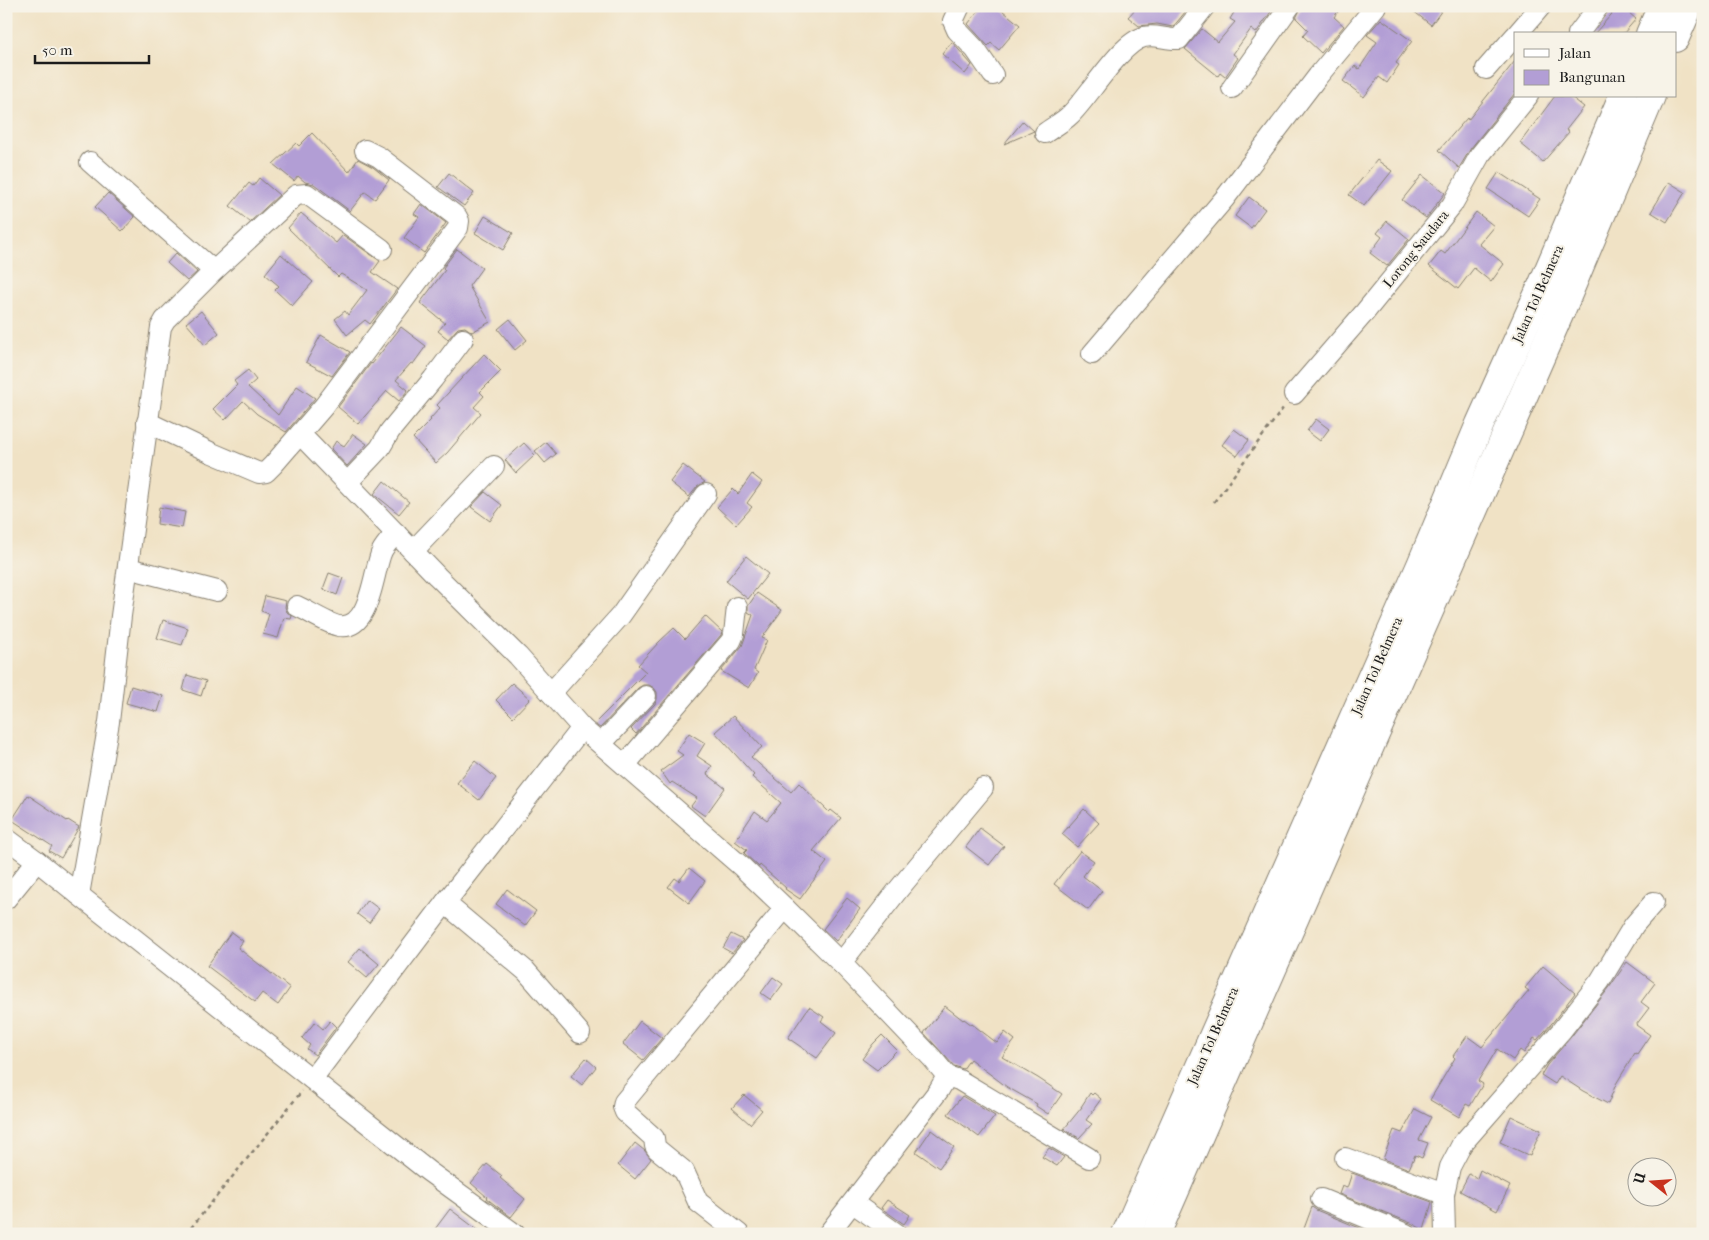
<svg xmlns="http://www.w3.org/2000/svg" width="1709" height="1240" font-family="'IM FELL French Canon',serif">
<style>
.building{fill:#b29ed5}
.lines{fill:none;stroke-linecap:round;stroke-linejoin:round}
.minor-casing{stroke:#867f70;stroke-width:22}
.highway-casing{stroke:#867f70;stroke-width:30}
.path{stroke:#867f70;stroke-width:2.5;stroke-dasharray:4 4;stroke-linecap:butt}
.minor{stroke:#fff;stroke-width:20}
.highway{stroke:#fff;stroke-width:28}
.labels{text-anchor:middle;dominant-baseline:central;stroke-width:4;stroke-linejoin:round;paint-order:stroke}
.street-label{font-size:14px;fill:#1c1c1c;stroke:#f7f3e8}
</style>
<rect width="100%" height="100%" fill="#f7f3e8"/>
<filter id="ink" filterUnits="userSpaceOnUse"><feTurbulence type="fractalNoise" baseFrequency=".02" numOctaves="2"/><feDisplacementMap in="SourceGraphic" scale="10" xChannelSelector="R" yChannelSelector="G"/><feConvolveMatrix kernelMatrix="1 2 1 2 8 2 1 2 1" color-interpolation-filters="sRGB"/></filter>
<filter id="wash" filterUnits="userSpaceOnUse"><feTurbulence type="fractalNoise" baseFrequency=".0096" numOctaves="4" result="noise"/><feDisplacementMap in="SourceGraphic" scale="20" xChannelSelector="R" yChannelSelector="G"/><feGaussianBlur stdDeviation="1.12" result="paint"/><feColorMatrix in="noise" values="0 0 0 0 0 0 0 0 0 0 0 0 0 0 0 0 0 1.4 0 .05"/><feComposite in="paint" operator="in"/></filter>
<g filter="url(#wash)">
<rect width="100%" height="100%" fill="#f0e2c5"/>
<g id="blocks">
<g class="building">
<path d="M982,6H997L1020,25L999,50L991,43L988,46L968,24Z"/>
<path d="M1138,6H1190L1173,27L1157,24L1139,26L1128,17Z"/>
<path d="M1238,6H1275L1256,33L1251,29L1233,54L1238,58L1225,77L1220,73L1218,76L1185,49L1202,29L1218,42L1235,22L1230,19Z"/>
<path d="M1302,6H1342L1334,17L1344,26L1321,53L1303,36L1308,30L1296,18Z"/>
<path d="M1407,6H1445L1431,25Z"/>
<path d="M1619,6H1621L1636,19L1623,34H1594Z"/>
<path d="M1381,19L1412,41L1396,63L1399,65L1387,83L1379,77L1364,97L1343,81L1355,66L1359,69L1377,42L1367,35Z"/>
<path d="M952,42L972,65L965,74L942,54Z"/>
<path d="M1515,61V93L1471,148L1459,168L1439,150L1467,118L1468,120Z"/>
<path d="M1555,96H1570L1584,107L1566,130L1569,132L1543,162L1520,143Z"/>
<path d="M1023,121L1034,131L1004,144Z"/>
<path d="M312,133L349,172L358,159L373,167L389,180L375,199L365,192L350,211L314,184L305,182L298,176L294,181L273,164L296,143L299,146Z"/>
<path d="M1377,160L1392,171L1364,206L1349,195Z"/>
<path d="M1499,172L1540,199L1528,216L1488,189Z"/>
<path d="M449,173L474,193L464,206L438,187Z"/>
<path d="M1422,175L1445,193L1426,218L1402,200Z"/>
<path d="M259,178L279,195L250,222L230,206L249,183L253,186Z"/>
<path d="M1669,182L1685,192L1667,222L1651,212Z"/>
<path d="M108,193L135,217L122,231L95,207Z"/>
<path d="M1249,197L1265,209L1251,228L1235,216Z"/>
<path d="M421,204L446,223L424,253L404,238L419,217L414,214Z"/>
<path d="M1476,212L1494,226L1479,244L1504,264L1491,282L1474,268L1458,289L1429,266L1441,251L1445,254Z"/>
<path d="M301,213L336,243L343,235L380,261L372,272L397,289L370,324L365,320L347,335L335,319L345,311L348,315L367,290L341,274L338,277L288,228Z"/>
<path d="M485,216L513,233L503,250L475,233Z"/>
<path d="M1387,221L1409,239L1387,266L1370,253L1382,237L1377,233Z"/>
<path d="M457,249L482,268L469,286L490,322L472,332L465,327L458,328L448,339L438,331L445,323L420,303L445,270L443,268Z"/>
<path d="M176,253L197,272L187,281L167,263Z"/>
<path d="M281,254L313,282L292,306L275,290L279,286L265,274Z"/>
<path d="M201,311L219,333L205,345L186,323Z"/>
<path d="M510,319L527,340L515,350L498,329Z"/>
<path d="M401,327L426,346L413,364L411,363L396,380L408,390L399,401L387,391L358,424L338,407L371,363L372,364Z"/>
<path d="M321,335L350,352L332,376L306,362Z"/>
<path d="M484,354L501,371L480,392L484,396L474,407L481,413L447,453L436,463L413,438L431,420L430,419L440,408L437,405Z"/>
<path d="M248,370L256,380L248,387L278,415L297,386L315,398L286,432L257,414L243,401L225,420L213,409L237,385L234,381Z"/>
<path d="M1316,419L1329,429L1320,441L1307,431Z"/>
<path d="M1234,429L1249,440L1237,456L1222,445Z"/>
<path d="M353,434L367,444L347,466L331,449L336,441L344,446Z"/>
<path d="M546,442L556,454L545,463L535,451Z"/>
<path d="M524,443L535,455L516,473L505,460Z"/>
<path d="M683,465L705,482L697,487L689,497L670,482Z"/>
<path d="M752,474L762,482L747,503L752,507L736,525L717,507L733,489L738,494Z"/>
<path d="M384,481L409,502L399,514L374,494Z"/>
<path d="M485,492L502,505L490,521L471,507Z"/>
<path d="M159,507L185,512L182,528L157,524Z"/>
<path d="M746,556L768,574L748,599L726,581Z"/>
<path d="M329,573L343,578L337,595L323,589Z"/>
<path d="M757,593L782,610L762,638L767,640L754,670L758,673L749,688L721,671L742,646L753,615L748,612V606Z"/>
<path d="M265,596L286,601L285,607L287,612L292,616L291,619L284,618L278,638L263,634L269,614L261,611Z"/>
<path d="M705,616L722,632L721,635L636,734L631,729L655,704L657,699V692L654,688L649,685H643L638,688L600,728L597,726L595,723L646,672L638,665L659,642L674,628L685,639Z"/>
<path d="M163,620L188,628L182,645L157,638Z"/>
<path d="M187,675L206,681L201,696L183,690Z"/>
<path d="M512,683L530,699L513,717L496,700Z"/>
<path d="M131,686L163,696L158,712L126,703Z"/>
<path d="M733,716L762,747L751,757L791,792L799,783L829,812L831,810L841,818L813,851L827,862L800,899L785,889L786,888L760,865L759,867L744,853L747,850L735,841L755,811L767,820L781,803L752,777L754,775L715,732Z"/>
<path d="M689,733L705,743L697,756L712,766L707,774L725,788L705,816L691,806L697,798L672,782L670,784L661,771L683,755L677,751Z"/>
<path d="M475,761L496,778L479,800L457,783Z"/>
<path d="M28,795L67,821L68,820L79,827L61,858L49,851L52,846L12,820Z"/>
<path d="M1084,809L1099,823L1077,847L1062,834Z"/>
<path d="M980,828L1004,846L989,865L966,847Z"/>
<path d="M1080,851L1094,861L1083,876L1102,891L1088,910L1054,884Z"/>
<path d="M689,868L705,881L689,903L668,887L675,878L679,881Z"/>
<path d="M507,889L536,911L525,926L496,904Z"/>
<path d="M847,898L860,909L836,941L823,929Z"/>
<path d="M367,900L379,909L369,923L357,914Z"/>
<path d="M231,932L243,941L238,948L290,988L278,1005L262,993L255,1002L207,966Z"/>
<path d="M731,934L743,940L732,953L723,948Z"/>
<path d="M360,948L379,964L367,978L348,962Z"/>
<path d="M1627,962L1655,983L1641,1002L1649,1008L1636,1025L1650,1035L1637,1054L1635,1053L1616,1084L1608,1104L1583,1091L1560,1076L1555,1084L1541,1075L1547,1065L1570,1038L1609,988Z"/>
<path d="M1543,966L1575,993L1552,1023L1537,1040L1534,1038L1524,1053L1520,1050L1513,1060L1497,1049L1478,1081L1483,1084L1470,1106L1466,1104L1459,1117L1430,1100L1455,1058L1453,1056L1467,1036L1482,1047L1529,991L1525,988Z"/>
<path d="M773,977L783,984L771,1000L761,993Z"/>
<path d="M945,1006L963,1020L964,1019L972,1025V1024L997,1043L1005,1032L1015,1040L1002,1057L1038,1078L1062,1094L1048,1114L1036,1106L1037,1104L1007,1087L970,1059L963,1069L954,1066L924,1033Z"/>
<path d="M809,1007L824,1017L821,1021L836,1033L817,1058L788,1038Z"/>
<path d="M330,1021L336,1027L315,1055L307,1049L310,1045L302,1038L315,1022L323,1029Z"/>
<path d="M640,1021L662,1038L643,1060L623,1044Z"/>
<path d="M882,1035L897,1050L877,1070L862,1059L873,1044Z"/>
<path d="M586,1058L596,1067L582,1085L571,1076Z"/>
<path d="M1090,1093L1092,1095L1094,1093L1101,1099L1086,1120L1092,1124L1079,1138L1064,1129L1082,1107H1081Z"/>
<path d="M744,1095L762,1110L750,1124L732,1108Z"/>
<path d="M962,1096L995,1116L979,1137L948,1114Z"/>
<path d="M1415,1109L1431,1117L1419,1140L1428,1143L1422,1158L1415,1155L1409,1169L1383,1159L1394,1130L1402,1133Z"/>
<path d="M1511,1116L1541,1130L1530,1156L1500,1142Z"/>
<path d="M931,1130L954,1147L939,1168L916,1152Z"/>
<path d="M635,1143L645,1151L651,1159L635,1179L618,1165Z"/>
<path d="M1049,1148L1064,1157L1057,1166L1042,1157Z"/>
<path d="M487,1164L502,1176L500,1178L525,1199L511,1217L486,1198L487,1197L471,1183Z"/>
<path d="M1480,1170L1510,1186L1497,1211L1460,1191L1469,1174L1477,1178Z"/>
<path d="M1352,1173L1432,1202L1424,1230L1411,1223L1339,1194L1342,1186L1347,1188Z"/>
<path d="M887,1200L910,1215L904,1224L881,1208Z"/>
<path d="M1312,1207L1316,1210L1374,1234H1302Z"/>
<path d="M450,1209L483,1234H442L435,1229Z"/>
</g>
</g>
</g>
<g filter="url(#ink)">
<use href="#blocks" fill-opacity="0" stroke="#867f70" stroke-width="1"/>
<g class="lines">
<g class="minor-casing">
<g id="minor">
<path d="M960,6L953,21L957,30L975,49L993,75"/>
<path d="M1517,34L1541,6"/>
<path d="M1578,34L1599,6"/>
<path d="M1486,69L1515,36"/>
<path d="M1232,88L1290,6"/>
<path d="M1045,133C1053,127 1063,122 1070,115C1089,97 1121,42 1144,37C1155,34 1167,40 1179,39L1205,6"/>
<path d="M90,162L214,271"/>
<path d="M1092,354L1225,198L1318,76L1376,6"/>
<path d="M1294,394L1365,312L1452,205L1480,155L1528,96"/>
<path d="M147,422L212,453L259,473L266,472L273,465L324,406L458,228L459,221L457,217L379,157L365,150"/>
<path d="M300,434L437,576L518,656L582,728L742,867L785,908L845,967L932,1058L947,1076L939,1090L828,1234"/>
<path d="M348,482L380,448L390,431L433,379L463,339"/>
<path d="M413,551L494,466"/>
<path d="M128,568L217,591"/>
<path d="M297,606C308,611 328,624 339,626C371,631 373,570 382,551C385,545 391,539 396,533"/>
<path d="M551,693L621,615L706,494"/>
<path d="M601,744L646,696"/>
<path d="M625,765L731,641L734,634L737,607"/>
<path d="M6,838L37,861L79,895L428,1171L515,1234"/>
<path d="M79,895L109,722L121,616L161,327L165,320L214,271L296,195L307,194L382,249"/>
<path d="M6,899L37,861"/>
<path d="M445,903L526,971L580,1033"/>
<path d="M841,963L898,890L983,788"/>
<path d="M947,1076L959,1080L1089,1158"/>
<path d="M312,1079L445,903L582,728"/>
<path d="M1345,1158L1444,1194"/>
<path d="M1321,1199L1406,1234"/>
<path d="M853,1203L897,1234"/>
<path d="M739,1234L698,1202L684,1171L657,1149L655,1146L654,1138L625,1112L623,1107L624,1102L785,908"/>
<path d="M1445,1234L1444,1194L1450,1167L1462,1144L1561,1031L1600,981L1634,925L1654,902"/>
</g>
</g>
<g class="highway-casing">
<g id="highway">
<path d="M1650,34L1662,6"/>
<path d="M1675,38L1689,6"/>
<path d="M1126,1234L1421,565L1480,424L1542,286L1623,96"/>
<path d="M1156,1234L1565,301L1651,96"/>
</g>
</g>
<g class="path">
<path d="M1214,502L1284,407"/>
<path d="M186,1234L302,1091"/>
</g>
<use href="#minor" class="minor"/>
<use href="#highway" class="highway"/>
</g>
</g>
<g class="labels">
<g class="street-label">
<text transform="translate(1416 249) rotate(-51)">Lorong Saudara</text>
<text transform="translate(1538 294) rotate(-66)">Jalan Tol Belmera</text>
<text transform="translate(1377 666) rotate(-66)">Jalan Tol Belmera</text>
<text transform="translate(1213 1036) rotate(-66)">Jalan Tol Belmera</text>
</g>
</g>
<rect width="1709" height="1240" fill="none" stroke="#f7f3e8" stroke-width="25"/>
<rect x="1514" y="32" width="162" height="65" fill="#f7f3e8" stroke="#9f9d96"/>
<rect x="1524" y="49" width="25" height="8" fill="#ffffff" stroke="#9f9d96"/>
<text x="1559" y="58" font-size="15" fill="#1c1c1c">Jalan</text>
<rect x="1524" y="70" width="25" height="15" fill="#b29ed5" stroke="#9f9d96"/>
<text x="1559" y="82" font-size="15" fill="#1c1c1c">Bangunan</text>
<g transform="translate(1652 1182) rotate(287)"><circle r="24" fill="#f7f3e8" stroke="#9f9d96"/>
<path d="M0-4L9 19L0 12L-9 19Z" fill="#c8321e"/>
<text y="-8" font-size="14" font-weight="bold" text-anchor="middle" fill="#1c1c1c">U</text>
</g>
<path d="M35 55v8h114v-8" fill="none" stroke="#1c1c1c" stroke-width="2.5"/>
<text x="42" y="55" font-size="15" fill="#1c1c1c" stroke="#f7f3e8" stroke-width="4" paint-order="stroke">50 m</text>
</svg>
